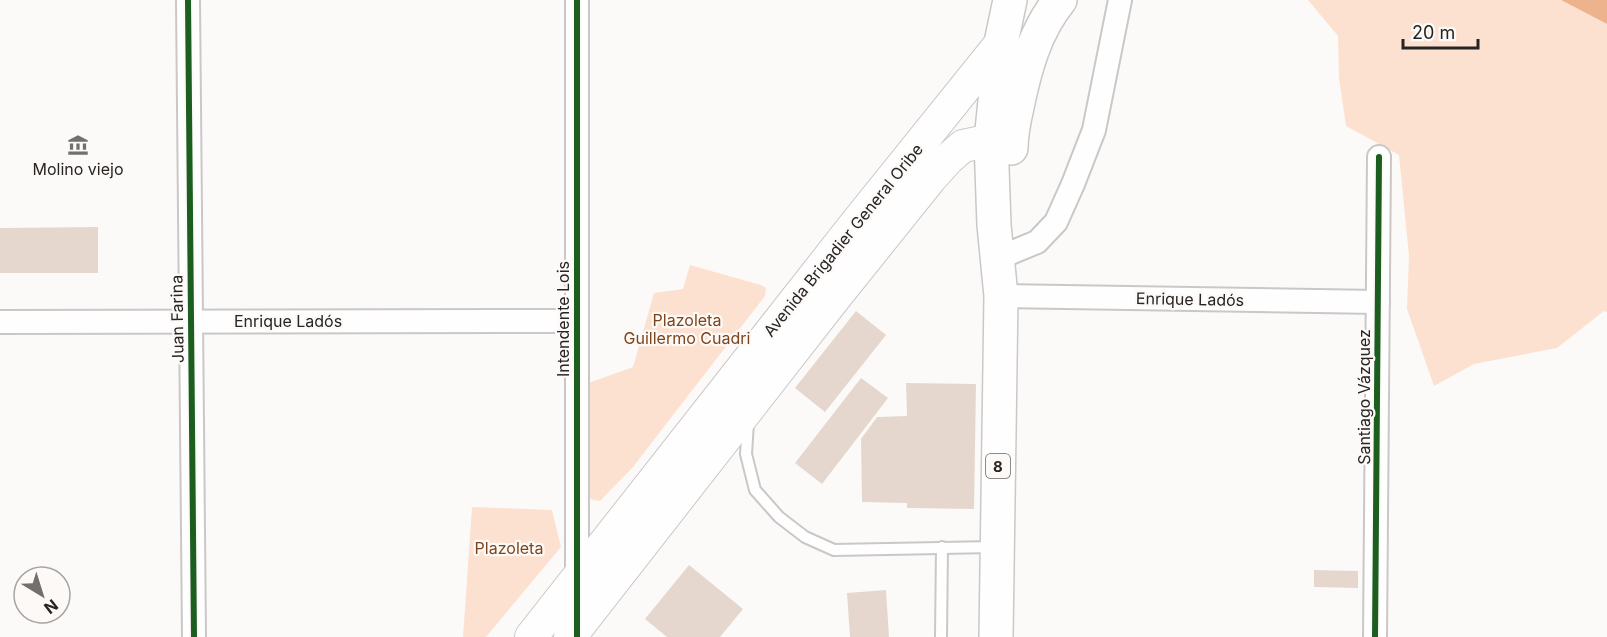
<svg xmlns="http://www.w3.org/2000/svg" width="1607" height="637" font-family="Inter,sans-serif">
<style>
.green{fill:#fde1d0}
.water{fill:#edb38c}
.building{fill:#e5d7ce}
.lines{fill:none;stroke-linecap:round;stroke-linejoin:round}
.lane-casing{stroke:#cac8c7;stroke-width:14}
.street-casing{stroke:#cac8c7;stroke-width:26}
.secondary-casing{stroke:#cac8c7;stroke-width:34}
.highway-casing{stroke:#cac8c7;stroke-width:36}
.lane{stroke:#fffefe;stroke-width:10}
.street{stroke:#fffefe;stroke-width:22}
.secondary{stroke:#fffefe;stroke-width:32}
.highway{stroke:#fffefe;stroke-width:33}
.cycleway-casing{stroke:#fdf9f7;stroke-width:10}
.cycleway{stroke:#1b5e20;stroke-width:6}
.labels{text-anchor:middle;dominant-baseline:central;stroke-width:4.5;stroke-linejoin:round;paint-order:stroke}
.shield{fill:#fdf9f7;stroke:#666563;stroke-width:1.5}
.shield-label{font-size:15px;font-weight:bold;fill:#262524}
.poi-label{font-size:16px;fill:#262524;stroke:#fdf9f7}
.street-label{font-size:16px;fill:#262524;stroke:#fdf9f7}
.park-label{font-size:16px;fill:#7c451e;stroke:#fdf9f7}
</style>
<rect width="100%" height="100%" fill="#fcfaf8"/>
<g class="green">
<path d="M1308,0H1561L1607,24V312L1604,311L1557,348L1474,364L1434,386L1407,309L1409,256L1399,155L1346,126L1339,78L1338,36Z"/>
<path d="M690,265L761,285L766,288L765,296L633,467L600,501L593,500L582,494L583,385L633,367L654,293L683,289Z"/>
<path d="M472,507L552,510L561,547L486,637H463Z"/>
</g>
<path class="water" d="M1561,0H1607V24Z"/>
<g class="building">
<path d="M98,227V273H0V228Z"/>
<path d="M856,311L886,335L825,412L795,388Z"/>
<path d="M861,378L888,398L822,484L795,463Z"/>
<path d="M906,383L976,384L974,509L907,508V503L862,502L861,439L877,417L907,416Z"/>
<path d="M689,565L743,609L720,637H667L645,619Z"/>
<path d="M1314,570L1358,571V588L1314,587Z"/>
<path d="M886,590L889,637H850L847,593Z"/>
</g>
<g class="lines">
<g class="lane-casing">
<g id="lane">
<path d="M748,422L746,454L755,490L779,517L805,537L834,550L994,547"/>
<path d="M941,637L942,547"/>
</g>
</g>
<g class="street-casing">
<g id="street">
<path d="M188,0L194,637"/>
<path d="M577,0V585"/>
<path d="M1008,254L1037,242L1056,222L1073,184L1094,130L1120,0"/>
<path d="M1001,296L1378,302"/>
<path d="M0,322L577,321"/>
<path d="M1375,637L1379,157"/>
</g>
</g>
<g class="secondary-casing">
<g id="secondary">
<path d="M531,637L853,227L1001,43"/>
<path d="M570,637L833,300L930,179L948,159L963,146L1011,136"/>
</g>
</g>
<g class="highway-casing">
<g id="highway">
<path d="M1011,148C1011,134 1014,120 1017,107C1025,68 1035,31 1060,0"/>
<path d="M996,637L1001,296L994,225L991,140L1001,43L1010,0"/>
</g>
</g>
<use href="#lane" class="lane"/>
<use href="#street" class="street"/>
<use href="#secondary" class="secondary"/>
<use href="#highway" class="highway"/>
<g class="cycleway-casing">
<g id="cycleway">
<path d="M188,0L194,637"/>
<path d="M577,0V637"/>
<path d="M1375,637L1379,157"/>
</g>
</g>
<use href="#cycleway" class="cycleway"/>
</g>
<defs>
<g id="museum-bare" transform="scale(1.62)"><path d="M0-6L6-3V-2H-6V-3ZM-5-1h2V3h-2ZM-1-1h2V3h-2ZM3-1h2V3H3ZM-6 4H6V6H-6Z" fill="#71706e" stroke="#fdf9f7" stroke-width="2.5" paint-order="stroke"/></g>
</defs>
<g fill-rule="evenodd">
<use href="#museum-bare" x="78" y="145"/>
</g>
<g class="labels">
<rect class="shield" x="986" y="454" width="24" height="24" rx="4.5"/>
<g class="shield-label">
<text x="998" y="466">8</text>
</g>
<g class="poi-label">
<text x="78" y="169">Molino viejo</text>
</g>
<g class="street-label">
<text transform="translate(843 240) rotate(-51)">Avenida Brigadier General Oribe</text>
<text transform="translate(1190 299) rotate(1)">Enrique Ladós</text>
<text transform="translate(177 319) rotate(-91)">Juan Farina</text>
<text transform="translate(563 319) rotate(-90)">Intendente Lois</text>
<text x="288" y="321">Enrique Ladós</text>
<text transform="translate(1364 397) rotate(-90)">Santiago Vázquez</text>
</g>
<g class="park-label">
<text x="687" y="320">Plazoleta<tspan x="687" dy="18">Guillermo Cuadri</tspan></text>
<text x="509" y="548">Plazoleta</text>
</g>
</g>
<g transform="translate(42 595) rotate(142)"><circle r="28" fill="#fdf9f7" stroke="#a7a4a3" stroke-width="1.5"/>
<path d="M0-4.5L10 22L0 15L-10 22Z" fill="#71706e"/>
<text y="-9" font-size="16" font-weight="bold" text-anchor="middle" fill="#262524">N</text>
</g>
<path d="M1403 39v9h75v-9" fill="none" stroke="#262524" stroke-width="3"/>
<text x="1412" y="39" font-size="18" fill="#262524" stroke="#fdf9f7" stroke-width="4.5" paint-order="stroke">20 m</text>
</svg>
